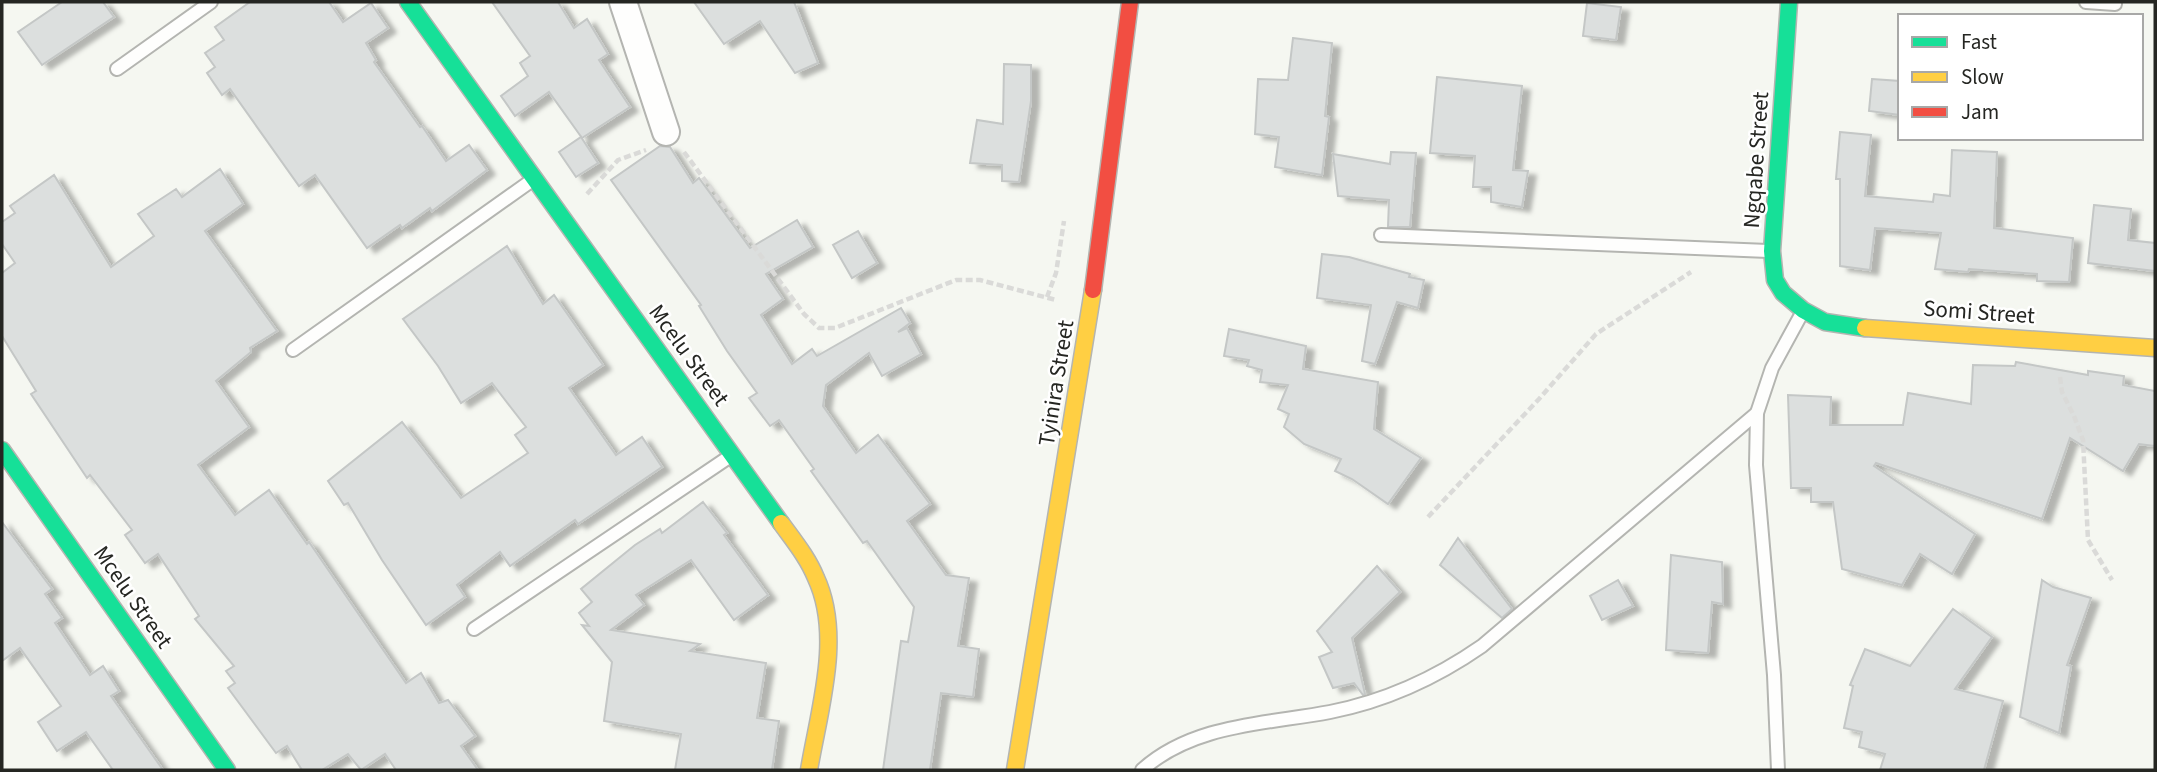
<svg xmlns="http://www.w3.org/2000/svg" width="2157" height="772" font-family="'Source Sans 3',sans-serif">
<style>
.building{fill:#dcdfde;stroke:#c4c7c6;stroke-width:2;filter:url(#shadow)}
.lines{fill:none;stroke-linecap:round;stroke-linejoin:round}
.lane-casing{stroke:#b4b5b1;stroke-width:16}
.street-casing{stroke:#b4b5b1;stroke-width:30}
.fast-casing{stroke:#b4b5b1;stroke-width:19}
.slow-casing{stroke:#b4b5b1;stroke-width:19}
.jam-casing{stroke:#b4b5b1;stroke-width:19}
.path{stroke:#dadad8;stroke-width:4.5;stroke-dasharray:7 3.5;stroke-linecap:butt}
.lane{stroke:#fefefd;stroke-width:12}
.street{stroke:#fefefd;stroke-width:26}
.fast{stroke:#16e098;stroke-width:16}
.slow{stroke:#ffcf43;stroke-width:16}
.jam{stroke:#f24e42;stroke-width:16}
.labels{text-anchor:middle;dominant-baseline:central;stroke-width:5;stroke-linejoin:round;paint-order:stroke}
.street-label{font-size:23px;fill:#252622;stroke:#fff}
</style>
<defs>
<filter id="shadow"><feDropShadow dx="8" dy="4.5" stdDeviation="2" flood-color="#0004"/></filter>
</defs>
<rect width="100%" height="100%" fill="#f5f7f1"/>
<g class="building">
<path d="M62,2H103L114,17L42,65L18,32Z"/>
<path d="M250,2H329L343,22L371,3L388,28L366,43L376,60L374,62L420,127L422,126L446,161L469,145L487,170L432,211L430,208L402,228L400,225L367,248L315,175L299,186L230,89L222,95L207,73L215,67L205,53L224,40L215,27Z"/>
<path d="M492,2H558L574,28L587,19L608,54L599,60L630,107L582,138L549,92L515,116L501,96L528,76L520,63L530,56Z"/>
<path d="M694,2H794L818,63L795,73L760,21L724,44Z"/>
<path d="M1587,3L1621,7L1616,40L1583,36Z"/>
<path d="M1293,38L1332,43L1325,116L1329,117L1322,175L1275,167L1279,137L1255,134L1258,79L1288,80Z"/>
<path d="M1004,64L1031,65V101L1019,182L1002,181V165L970,163L977,120L1003,124Z"/>
<path d="M1437,77L1522,86L1513,170L1528,171L1522,207L1491,202V187H1473L1475,156L1430,153Z"/>
<path d="M1872,79L1900,81V115L1869,111Z"/>
<path d="M1840,132L1871,135L1865,196L1933,202L1934,194L1950,196L1952,150L1997,152L1994,228L2073,238L2069,282L2037,281V274L1969,269L1968,272L1935,269L1941,233L1875,228L1870,270L1840,266V179H1836Z"/>
<path d="M581,137L598,163L576,177L559,152Z"/>
<path d="M660,146L670,147L693,183L699,178L750,248L797,220L813,247L766,274L783,299L761,315L792,364L812,349L817,356L901,308L910,323L898,332L907,328L921,354L882,376L869,353L826,385L823,406L856,453L878,435L930,504L907,521L946,575L969,578L958,646L979,649L973,697L941,693L930,770H883L901,641L908,642L914,607L867,541L863,543L811,471L814,469L779,420L770,426L749,398L757,393L727,351L699,306L701,305L611,180Z"/>
<path d="M1391,152L1416,153L1410,227H1388L1389,200L1338,196L1333,154L1390,164Z"/>
<path d="M220,169L243,204L205,231L277,331L250,348L251,352L216,381L249,427L198,465L235,515L269,490L307,544L309,542L406,683L421,673L439,703L448,700L475,736L461,746L478,770H396L385,754L361,770L348,754L322,770H302L287,746L276,753L228,688L235,683L226,671L234,666L195,619L199,616L158,554L145,563L125,535L132,530L90,475L87,478L31,394L36,391L2,336V273L15,263L2,244V222L15,213L10,206L54,175L111,267L154,236L138,214L176,189L182,197Z"/>
<path d="M2094,205L2131,209L2128,240L2155,243V271L2088,263Z"/>
<path d="M858,231L877,263L852,278L833,245Z"/>
<path d="M507,246L543,304L554,295L603,365L569,388L616,455L642,437L662,467L578,524L575,520L510,566L500,552L457,585L465,597L426,625L382,560L348,503L344,505L328,481L402,422L461,498L528,453L515,435L526,427L492,383L461,403L438,366L403,319Z"/>
<path d="M1322,254L1349,257L1410,274L1409,277L1424,280L1418,308L1397,302L1375,364L1362,361L1371,305L1317,298Z"/>
<path d="M1229,329L1306,346L1303,369L1378,382L1374,429L1421,458L1388,504L1352,479L1335,471L1341,459L1304,444L1284,427L1289,414L1278,409L1288,385L1260,382L1262,370L1247,366L1249,360L1224,356Z"/>
<path d="M2016,362L2088,375V371L2124,376L2123,385L2155,391V446L2139,444L2123,471L2070,438L2042,519L1876,463L1874,466L1975,534L1952,574L1920,554L1902,585L1842,569L1833,502H1811V488H1791L1788,395L1831,397L1830,425H1903L1908,393L1971,404L1973,365L2015,366Z"/>
<path d="M703,502L727,533L724,535L768,595L734,620L691,560L636,595L644,605L611,630L700,644L690,651L766,663L757,718L779,721L772,770H675L681,734L604,721L612,662L582,625L589,626L579,613L592,602L581,589L635,545L660,529L662,533Z"/>
<path d="M2,522L52,589L45,594L62,618L55,623L90,675L103,666L119,691L111,696L163,770H113L86,732L57,751L38,722L61,706L20,648L2,661Z"/>
<path d="M1458,538L1512,609L1502,618L1440,565Z"/>
<path d="M1671,555L1722,562L1723,604L1712,602L1708,653L1666,650Z"/>
<path d="M1377,566L1400,592L1352,638L1365,694L1363,695L1354,683L1333,688L1319,657L1332,652L1317,631Z"/>
<path d="M1618,580L1633,606L1602,620L1590,596Z"/>
<path d="M2042,580L2053,587L2091,598L2067,665L2071,666L2059,733L2020,717Z"/>
<path d="M1953,609L1992,637L1955,689L2003,701L1984,770H1880L1885,754L1859,747L1862,732L1844,728L1853,686L1850,685L1865,649L1910,666Z"/>
</g>
<g class="lines">
<g class="lane-casing">
<g id="lane">
<path d="M2086,2L2115,4"/>
<path d="M117,69L211,2"/>
<path d="M1381,235L1768,251"/>
<path d="M293,350L531,181"/>
<path d="M474,629L729,457"/>
<path d="M1142,770C1193,724 1266,724 1330,712C1386,701 1436,678 1482,646L1757,413"/>
<path d="M1778,770L1774,675L1756,465L1757,413L1772,368L1802,313"/>
</g>
</g>
<g class="street-casing">
<path id="street" d="M623,2L666,132"/>
</g>
<g class="fast-casing">
<g id="fast">
<path d="M408,2L781,523"/>
<path d="M1789,2L1772,251L1775,280L1783,293L1803,310L1825,322L1865,328"/>
<path d="M2,450L227,770"/>
</g>
</g>
<g class="slow-casing">
<g id="slow">
<path d="M1865,328L2155,348"/>
<path d="M781,523C794,541 808,558 816,578C843,636 819,710 809,770"/>
<path d="M1015,770L1093,290"/>
</g>
</g>
<g class="jam-casing">
<path id="jam" d="M1093,290L1130,2"/>
</g>
<g class="path">
<path d="M684,152L804,314L819,328H835L956,280H980L1056,300"/>
<path d="M587,194L618,160L646,150"/>
<path d="M1047,297L1056,273L1064,221"/>
<path d="M2060,377L2062,392L2074,416L2083,440L2088,540L2112,580"/>
<path d="M1428,517L1539,399L1596,334L1691,272"/>
</g>
<use href="#lane" class="lane"/>
<use href="#street" class="street"/>
<use href="#fast" class="fast"/>
<use href="#slow" class="slow"/>
<use href="#jam" class="jam"/>
</g>
<g class="labels">
<g class="street-label">
<text transform="translate(1756 160) rotate(-86)">Ngqabe Street</text>
<text transform="translate(1979 312) rotate(4)">Somi Street</text>
<text transform="translate(689 355) rotate(54)">Mcelu Street</text>
<text transform="translate(1056 383) rotate(-81)">Tyinira Street</text>
<text transform="translate(133 597) rotate(55)">Mcelu Street</text>
</g>
</g>
<rect width="2157" height="772" fill="none" stroke="#252622" stroke-width="7"/>
<rect x="1898" y="14" width="245" height="126" fill="#ffffff" stroke="#a8a8a7" stroke-width="2"/>
<rect x="1912" y="37" width="35" height="10" fill="#16e098" stroke="#a8a8a7" stroke-width="2"/>
<text x="1961" y="49" font-size="21" fill="#252622">Fast</text>
<rect x="1912" y="72" width="35" height="10" fill="#ffcf43" stroke="#a8a8a7" stroke-width="2"/>
<text x="1961" y="84" font-size="21" fill="#252622">Slow</text>
<rect x="1912" y="107" width="35" height="10" fill="#f24e42" stroke="#a8a8a7" stroke-width="2"/>
<text x="1961" y="119" font-size="21" fill="#252622">Jam</text>
</svg>
